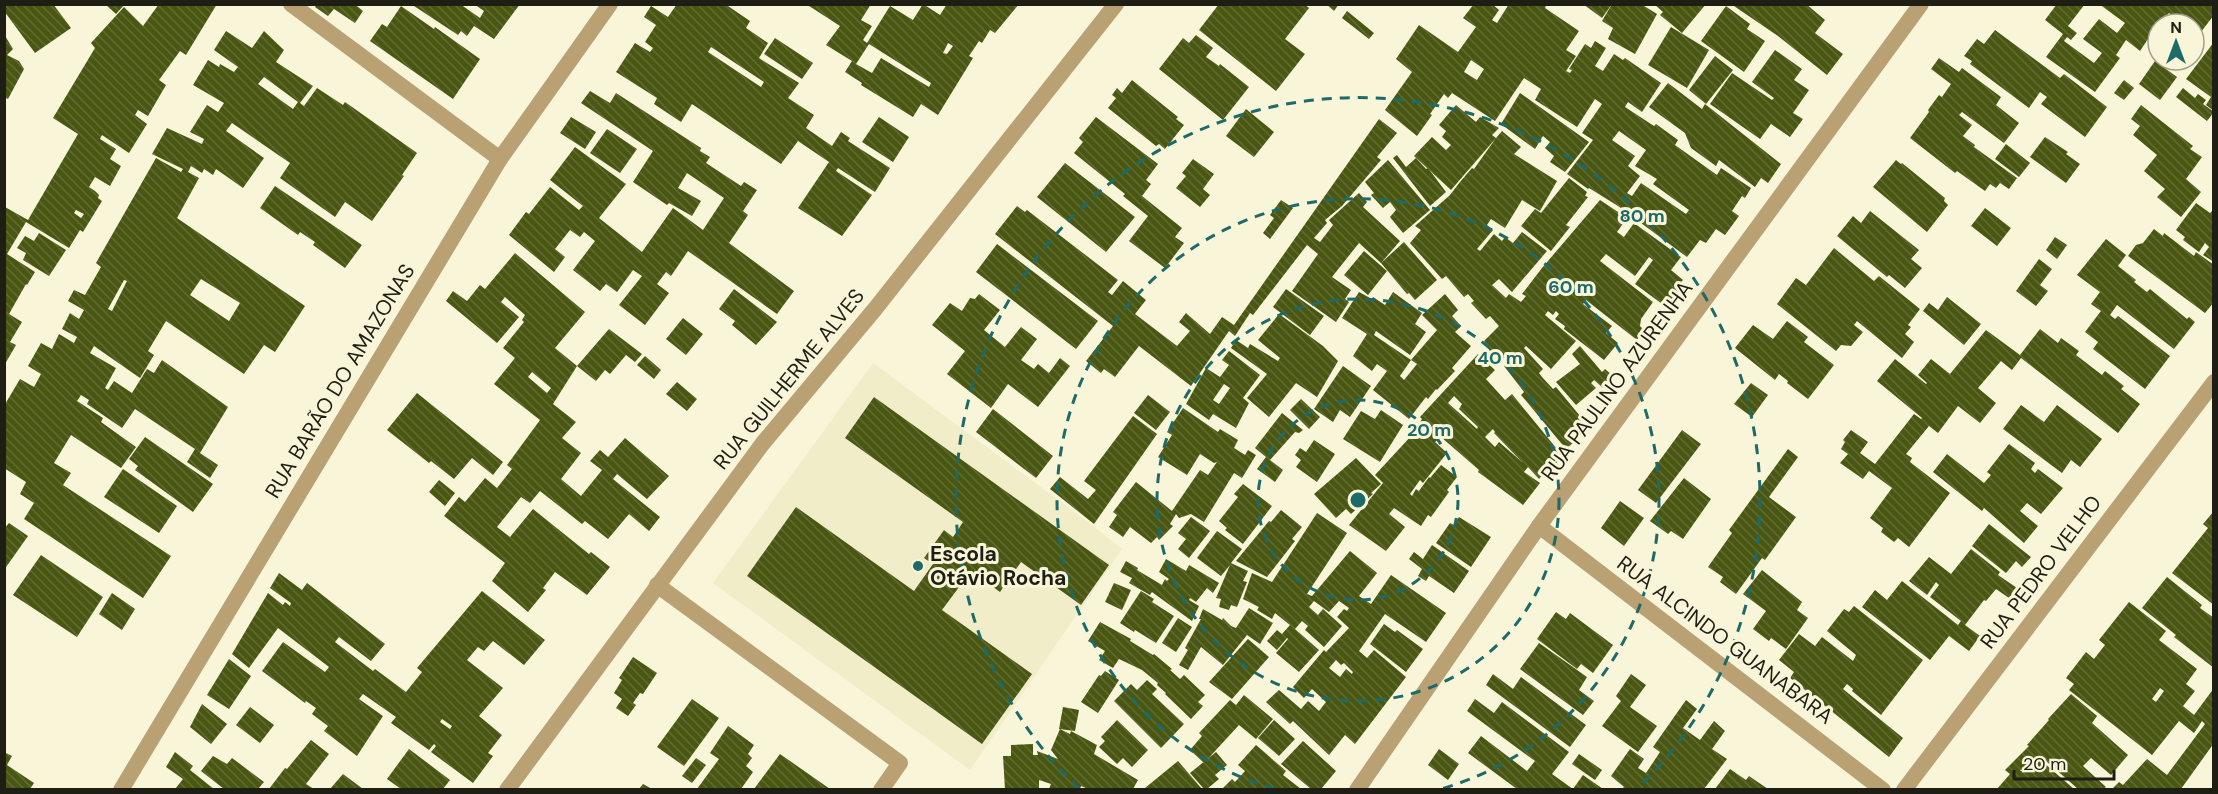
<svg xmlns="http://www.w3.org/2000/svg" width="2218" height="794" font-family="'DM Sans',sans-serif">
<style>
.built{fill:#f1edc9}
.building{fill:url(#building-back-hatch);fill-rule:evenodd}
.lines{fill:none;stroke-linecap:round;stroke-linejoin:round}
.minor{stroke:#b9a173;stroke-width:16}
.tertiary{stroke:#b9a173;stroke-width:16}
.ring{fill:none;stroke:#1d6a68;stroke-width:3;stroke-dasharray:10 8}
.poi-dot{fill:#1d6a68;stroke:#f8f5d9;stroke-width:2}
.labels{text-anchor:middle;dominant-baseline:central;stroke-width:6;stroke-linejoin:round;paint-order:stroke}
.street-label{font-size:21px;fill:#1f1e14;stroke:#f8f5d9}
.poi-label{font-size:21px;font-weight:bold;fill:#1f1e14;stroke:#f8f5d9;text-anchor:start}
.centre{fill:#1d6a68;stroke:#f8f5d9;stroke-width:3}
.ring-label{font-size:18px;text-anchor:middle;font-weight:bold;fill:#1d6a68;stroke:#f8f5d9;stroke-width:6;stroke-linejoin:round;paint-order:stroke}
</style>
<defs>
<pattern id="building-back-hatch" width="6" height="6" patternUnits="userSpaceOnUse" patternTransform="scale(1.5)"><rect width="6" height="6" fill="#495712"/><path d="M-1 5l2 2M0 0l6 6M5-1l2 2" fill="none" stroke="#606b33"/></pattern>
</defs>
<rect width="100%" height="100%" fill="#f8f5d9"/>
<path class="built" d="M873,363L1092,525L1122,549L970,770L713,583Z"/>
<g class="building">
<path d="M4,4H53L71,28L35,53L4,11Z"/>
<path d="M105,4H125L116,14Z"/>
<path d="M159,4H217L186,55L180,51L159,80L166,85L148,116L138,110L135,115L147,124L129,153L102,135L100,139L116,149L110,159L121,166L110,186L95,177L89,187L95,191L99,195L98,198L102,201L83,232L80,230L69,248L26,222L7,254L35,272L27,285L26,284L9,314L22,322L10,342L16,345L5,364V207L28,220L78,134L53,118L95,48L91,43L124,7L143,26ZM76,210L84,214L81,218L74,213Z"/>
<path d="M317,4H358L357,6L363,11L355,23L334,9L328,16L315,7Z"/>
<path d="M411,4H460L480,18L484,11L474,4H520L494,39L474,26L467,36L461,31L458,35Z"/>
<path d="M677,4H725L750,21L746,28L768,43L759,58L799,83L788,98L814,115L806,128L832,146L841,132L850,138L848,141L890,168L875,192L838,168L836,171L872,195L842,236L798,208L829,162L798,141L781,164L692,104L681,122L654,104L657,98L616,72L635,43L650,52L653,48L645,42L656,25L644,17L651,6L668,17ZM711,47L764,82L761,87L708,52Z"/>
<path d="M806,4H871L861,20L872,26L863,40L867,43L890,6L913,20L923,4L940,15L947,4H1019L995,33L990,30L982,43L979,41L969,56L973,58L938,115L921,104L913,117L861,85L862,83L845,72L852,61L826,45L840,26ZM948,43L953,46L947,54L943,53ZM869,44L931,83L929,87L881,58L872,73L856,64Z"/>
<path d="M1219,4H1304L1309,8L1285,39L1305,54L1276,91L1199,30Z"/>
<path d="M1326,4H1339L1334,11Z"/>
<path d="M1474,4H1492L1499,10L1492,20L1497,23L1509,4H1547L1545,8L1579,31L1566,50L1576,56L1566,71L1570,73L1572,70L1569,69L1585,44L1591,48L1595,41L1606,48L1595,66L1603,71L1614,54L1623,60L1625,58L1661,83L1642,112L1628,102L1625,107L1654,126L1656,124L1678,140L1675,145L1717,175L1721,168L1751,188L1745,198L1742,196L1732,211L1739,216L1725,235L1716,229L1706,243L1700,240L1687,257L1618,206L1589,188L1588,189L1567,174L1593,140L1582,133L1602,104L1595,99L1577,127L1535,100L1541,89L1524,78L1495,121L1452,93L1448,98L1444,94L1430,114L1432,115L1417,136L1385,110L1412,72L1396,59L1419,25L1458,52L1476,27L1463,18ZM1471,60L1484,69L1477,80L1464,72ZM1619,131L1646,150L1635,166L1657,179L1653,184L1689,210L1686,214L1641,183L1632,196L1627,193L1640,176L1628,166L1635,156L1612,140Z"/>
<path d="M1583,4H1612L1602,18Z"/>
<path d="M1612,4H1641L1657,14L1635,54L1608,39L1613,28L1602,21Z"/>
<path d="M1654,4H1706L1682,33L1660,15L1663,12Z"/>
<path d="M1731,4H1806L1825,20L1815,33L1843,54L1827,75L1778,36Z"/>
<path d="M2057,4H2085L2068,26L2077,33L2071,40L2067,37L2064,41L2094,63L2102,53L2083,39L2099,19L2117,33L2125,23L2099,4H2214V15L2194,41V24H2166L2172,15L2169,13L2158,24L2140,51L2126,40L2116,55L2120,58L2095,92L2046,57L2063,34L2045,20Z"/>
<path d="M401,6L434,29L435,27L480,59L453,99L370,41L382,24L387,27Z"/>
<path d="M1726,6L1750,24L1747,29L1765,41L1744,72L1701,41Z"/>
<path d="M1347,11L1374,33L1369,39L1342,18Z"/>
<path d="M1671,27L1709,50L1687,88L1648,65Z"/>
<path d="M1995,30L2060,78L2064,74L2107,107L2085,137L2041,104L2047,97L2040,92L2029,108L1970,64L1972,61L1964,56L1977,39L1984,44Z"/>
<path d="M226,31L252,48L264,31L284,50L276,62L313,86L300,103L304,106L317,88L343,105L345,102L417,153L402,175L404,176L372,221L345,202L335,217L280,178L290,163L232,123L226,131L264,158L243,188L216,169L213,175L204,169L202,173L191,166L188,172L199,178L177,218L305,306L275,352L264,345L244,374L166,321L148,351L154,355L140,378L94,346L90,353L116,368L105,388L108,390L114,381L132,393L147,369L154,373L162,360L228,407L200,453L218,465L210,478L187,462L195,449L135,409L122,428L87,404L89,400L81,395L77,401L103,418L101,422L136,447L121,468L71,435L54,463L71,473L63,485L171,556L143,598L24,519L34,503L20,494L26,482L4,468V406L20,379L34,387L41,374L28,366L41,343L52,349L59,334L74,343L77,337L62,329L70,313L79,319L84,310L68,301L74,290L85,295L101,267L96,263L156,158L181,172L183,169L152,154L167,128L202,144L204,139L190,132L207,105L218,112L224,103L193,85L208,60L219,67L220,64L234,72L238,67L214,50ZM264,77L298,102L293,109L258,84ZM201,279L240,303L229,321L190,295ZM124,280L127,281L112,311L108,309Z"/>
<path d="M4,34L13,49L7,55L19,61L24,69L8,99L4,97Z"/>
<path d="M1196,35L1213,48L1206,57L1219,66L1220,64L1249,87L1223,120L1159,69L1183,38L1189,43Z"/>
<path d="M775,38L813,63L802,79L764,54Z"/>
<path d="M2214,42V111L2206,105L2211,97L2186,79Z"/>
<path d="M1775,50L1802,69L1794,80L1809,90L1793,113L1803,119L1790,137L1771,124L1760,139L1710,104L1732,73L1772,100L1774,98L1752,82Z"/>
<path d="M1715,56L1733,70L1706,104L1689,90Z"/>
<path d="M1939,58L1959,72L1962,68L2001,97L1996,105L2019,123L2004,143L1962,112L1959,115L1972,125L1963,136L1975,145L1974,147L2017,178L2009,189L2000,183L1996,188L1990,184L1985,191L1957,171L1955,173L1910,138L1929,112L1928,110L1939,95L1942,97L1951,84L1931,69Z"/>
<path d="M2161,60H2180L2173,69Z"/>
<path d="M2155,61L2177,77L2160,100L2139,84Z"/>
<path d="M1132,80L1178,117L1176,119L1184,125L1165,149L1159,144L1156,146L1108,108L1116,98L1112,95L1117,88L1122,93Z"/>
<path d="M2124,80L2134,88L2124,100L2114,93Z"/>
<path d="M1668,83L1702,109L1705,104L1781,164L1768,183L1761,178L1755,187L1719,160L1716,166L1691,148L1685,133L1649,107Z"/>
<path d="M2183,88L2195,98L2198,94L2206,100L2203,104L2214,112L2207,121L2176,97Z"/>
<path d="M590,91L610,103L616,93L701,148L700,151L710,157L706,163L741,186L744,182L757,190L743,211L748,215L729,243L794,291L777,314L688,251L671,276L666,272L657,284L669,293L645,325L619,305L642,276L633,270L617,292L606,284L600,291L573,270L595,241L584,232L580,237L570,230L555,249L565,257L554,272L509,235L526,212L529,214L550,187L579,210L583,206L550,180L575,147L626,184L599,218L642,252L673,208L703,230L724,198L687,173L678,188L701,201L692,216L669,203L667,205L633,182L653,151L581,103Z"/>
<path d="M1520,93L1589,142L1565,172L1550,162L1554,156L1545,148L1550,142L1543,136L1535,149L1501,124Z"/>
<path d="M1456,105L1476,122L1480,117L1499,128L1492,135L1496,138L1502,131L1521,147L1514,154L1557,181L1540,211L1522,200L1505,228L1491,219L1487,225L1493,230L1477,249L1480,251L1494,234L1502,241L1505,237L1513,243L1522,232L1547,251L1512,292L1499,279L1492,285L1506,298L1509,294L1521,302L1526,296L1522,294L1542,268L1600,200L1627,218L1617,232L1624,237L1634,223L1681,257L1671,270L1683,280L1678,286L1683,290L1669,309L1635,284L1653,260L1649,257L1635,276L1606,254L1600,261L1653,302L1641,319L1640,326L1644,330L1637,340L1586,300L1583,304L1612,326L1606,333L1618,343L1604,360L1564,329L1565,326L1555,319L1559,314L1556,311L1553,315L1548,311L1545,315L1576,341L1551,369L1526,346L1524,348L1543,369L1539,373L1542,377L1553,389L1556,387L1590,428L1566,449L1521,395L1524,392L1504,366L1507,363L1500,354L1494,359L1484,341L1499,326L1490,316L1486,319L1471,303L1474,301L1468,294L1464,297L1446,276L1442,279L1410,243L1421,230L1415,226L1450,195L1460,182L1472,168L1474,169L1496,138L1451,190L1414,156L1432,137L1446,150L1451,145L1442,137L1446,131L1439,125Z"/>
<path d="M2141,105L2193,146L2190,149L2202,157L2186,179L2201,192L2181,217L2157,197L2165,189L2144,171L2157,155L2133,135L2140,126L2131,119Z"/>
<path d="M1246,109L1274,132L1254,157L1226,136Z"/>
<path d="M571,117L596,132L585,149L560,133Z"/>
<path d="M879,117L909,137L893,162L862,142Z"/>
<path d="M1096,117L1158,164L1146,180L1151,184L1142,196L1182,228L1175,237L1184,243L1165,268L1129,241L1148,216L1123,196L1125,194L1074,153L1083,142L1079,138Z"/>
<path d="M1379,119L1397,133L1377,157L1381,160L1342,206L1325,220L1327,223L1314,238L1320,242L1333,225L1329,220L1359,193L1367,202L1363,207L1400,241L1381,263L1404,242L1437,280L1415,300L1409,293L1407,294L1381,263L1359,243L1332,277L1351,290L1345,299L1349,302L1336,322L1292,291L1318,254L1307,245L1253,315L1250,313L1235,336L1229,331L1191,386L1139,346L1115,377L1104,369L1101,373L1086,361L1113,326L995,234L1017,206L1025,212L1027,210L1118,280L1108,292L1112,295L1123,281L1146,300L1135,314L1177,346L1190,331L1179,322L1186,313L1210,334L1222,317L1234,325Z"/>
<path d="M607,129L637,149L620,173L590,153Z"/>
<path d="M2045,137L2068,152L2066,154L2080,164L2066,183L2030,157Z"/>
<path d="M2006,144L2030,163L2019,177L1995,159Z"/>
<path d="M1397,155L1406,167L1416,158L1426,169L1428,168L1446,192L1430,206L1393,158Z"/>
<path d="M1193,159L1214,174L1203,189L1210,195L1200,207L1176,188L1186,176L1182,173Z"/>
<path d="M1388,160L1430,210L1403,233L1390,217L1396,210L1390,202L1383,208L1371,195L1374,193L1365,182Z"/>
<path d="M1896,160L1901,164L1902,163L1945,198L1944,201L1948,205L1927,232L1873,187Z"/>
<path d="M1065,163L1135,217L1106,252L1037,197Z"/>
<path d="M1569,178L1587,192L1585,196L1588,197L1566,225L1570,227L1551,251L1521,226L1535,209L1541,213Z"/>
<path d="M275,186L362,245L345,268L313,245L315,242L300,232L298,235L260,208Z"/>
<path d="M1281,200L1293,208L1270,239L1263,233L1274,218L1270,215Z"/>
<path d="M2196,203L2210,213L2214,209V262L2203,255L2209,247L2205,243L2199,252L2183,240L2185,237L2176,230Z"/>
<path d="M1985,208L2011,228L1997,246L1971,226Z"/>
<path d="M1870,211L1919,250L1911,259L1922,268L1905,288L1889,275L1887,277L1837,236L1853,216L1861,223Z"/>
<path d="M2154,229L2163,236L2164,233L2194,256L2196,252L2214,265V302L2205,313L2128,256L2136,245L2143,243Z"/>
<path d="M39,233L66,250L49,276L23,260L26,253L17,248L25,236L34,241Z"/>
<path d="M2055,237L2067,245L2057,259L2046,250Z"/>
<path d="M2106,239L2126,255L2118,266L2136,280L2134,282L2147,292L2150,289L2187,319L2189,317L2195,322L2174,349L2117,305L2110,315L2115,319L2118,316L2170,356L2145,389L2093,349L2098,342L2085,332L2101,311L2091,304L2100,292L2077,275Z"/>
<path d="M997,244L1098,321L1076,349L976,272Z"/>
<path d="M1834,248L1874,281L1879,276L1920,309L1908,325L1911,327L1905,334L1914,342L1902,358L1857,321L1854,325L1863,332L1851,346L1841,345L1836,351L1777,304L1796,278L1806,285Z"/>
<path d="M1364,251L1387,271L1368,295L1344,275Z"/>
<path d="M515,253L585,312L555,348L577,366L609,329L642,354L635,362L626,355L610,374L605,370L596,381L577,366L553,404L576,422L562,438L581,453L561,479L581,496L602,470L590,461L600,450L608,457L625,438L669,476L647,499L617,474L613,479L660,517L649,531L629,514L608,539L585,521L582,524L540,491L530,503L521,497L497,527L510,537L533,509L589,554L591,552L610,567L587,595L555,572L543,588L546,590L528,612L492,581L505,563L444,516L459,497L465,502L485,478L497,488L512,469L507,465L540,420L494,384L515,358L503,348L524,322L522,320L525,315L505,297L501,302L519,317L497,343L446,301L453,291L467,301L480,285L485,289ZM532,372L551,388L547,393L528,377Z"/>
<path d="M2039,259L2052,269L2040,285L2048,291L2036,306L2016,291Z"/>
<path d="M734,289L777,322L756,345L732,325L735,321L719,309Z"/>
<path d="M1286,289L1324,316L1310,335L1273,307Z"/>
<path d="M1359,292L1372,299L1373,297L1385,305L1393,292L1422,313L1415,324L1426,332L1410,355L1376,331L1374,335L1411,360L1400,376L1404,380L1417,364L1411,360L1437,330L1422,315L1445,294L1458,310L1452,316L1461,326L1455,332L1471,346L1452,368L1455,371L1437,390L1436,389L1428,399L1426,397L1409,419L1373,390L1387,371L1377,364L1372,371L1353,356L1367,334L1342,318Z"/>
<path d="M979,294L1000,310L984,330L1005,347L1021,327L1037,339L1021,360L1034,369L1038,364L1049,373L1060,358L1070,366L1038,407L1008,384L991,408L947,374L965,351L932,325L950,303L962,311L970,298L975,299Z"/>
<path d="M1947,297L1981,324L1964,345L1923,311L1929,303L1938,310Z"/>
<path d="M1279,314L1323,346L1338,361L1317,397L1296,383L1269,417L1247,398L1267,374L1231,348L1236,340L1248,348L1250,344L1278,361L1280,358L1258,340Z"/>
<path d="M683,318L703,334L686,355L666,339Z"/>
<path d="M1787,321L1808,337L1804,342L1834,365L1808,399L1787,383L1788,381L1779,374L1775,380L1735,348L1753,325L1773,339Z"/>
<path d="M2040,329L2058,343L2061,338L2079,351L2076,355L2102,375L2105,371L2124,386L2121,389L2140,404L2118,433L2021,358L2012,370L2001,361L1978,388L1996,403L1980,423L1958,406L1938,433L1929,426L1906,454L1912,458L1910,462L1950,493L1909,547L1898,538L1894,542L1881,532L1883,528L1870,518L1892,488L1869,471L1863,479L1840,463L1848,454L1841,449L1845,442L1843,440L1851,430L1868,442L1860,453L1875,464L1914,414L1921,419L1922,418L1877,381L1895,359L1926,384L1927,383L1918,375L1931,359L1950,374L1986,330L2020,355Z"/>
<path d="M1580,346L1602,372L1605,369L1612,375L1603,388L1594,380L1591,383L1596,388L1576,405L1556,382L1580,364L1572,354Z"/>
<path d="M1229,351L1260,375L1243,398L1249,403L1236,428L1213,414L1209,420L1186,404L1206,368L1220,377L1229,365L1222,360ZM1224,384L1230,388L1219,404L1213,400Z"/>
<path d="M1478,354L1495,370L1486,379L1505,400L1512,394L1561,454L1539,479L1528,467L1524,472L1540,483L1523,505L1478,472L1479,470L1441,437L1435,442L1447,453L1423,483L1420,480L1410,494L1412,496L1416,489L1419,491L1429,477L1430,478L1441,465L1457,477L1447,490L1449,492L1431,517L1428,515L1421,526L1394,508L1389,514L1405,527L1386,551L1349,525L1383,483L1375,475L1412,435L1422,419L1420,417ZM1454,396L1462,404L1459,409L1478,427L1477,429L1448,403ZM1493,429L1495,432L1494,433L1522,462L1499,442L1495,447L1485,437Z"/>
<path d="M645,356L661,370L654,379L637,365Z"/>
<path d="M1343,366L1371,386L1350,417L1340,410L1333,422L1314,409Z"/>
<path d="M677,382L697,399L687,411L666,394Z"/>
<path d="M1751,383L1768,395L1752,417L1734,404Z"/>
<path d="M417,393L503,462L493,475L472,458L454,479L431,461L429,463L387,430Z"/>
<path d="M1148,395L1170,412L1156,430L1134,413Z"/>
<path d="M874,397L1109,565L1081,605L1021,562L1000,592L971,571L942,610L1032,674L982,744L747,576L796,507L914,591L933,564L924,558L944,530L953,537L963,522L845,438Z"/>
<path d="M1301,399L1320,417L1309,429L1290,410Z"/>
<path d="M2021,405L2044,422L2057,405L2102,439L2080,467L2071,460L2062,473L2003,429Z"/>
<path d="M1183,408L1218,432L1220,429L1238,440L1234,448L1245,455L1248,450L1256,455L1242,478L1234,473L1204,522L1191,514L1179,518L1176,514L1170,524L1173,526L1159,540L1157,537L1151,543L1130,527L1123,537L1109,527L1117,515L1113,512L1136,482L1172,511L1200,470L1208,475L1217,462L1214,463L1200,454L1187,475L1158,457L1172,435L1167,432Z"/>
<path d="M993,409L1053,456L1036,478L976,432Z"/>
<path d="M1381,410L1403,425L1380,462L1343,439L1361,411L1375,419Z"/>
<path d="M1282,413L1303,430L1299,433L1295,432L1270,460L1283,470L1275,482L1257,469L1266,457L1255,448Z"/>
<path d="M1133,416L1157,434L1094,524L1050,489L1060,477L1088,499L1096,490L1084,481Z"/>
<path d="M1682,430L1701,444L1656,503L1638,490Z"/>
<path d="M145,437L213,484L193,512L135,470L138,466L129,459Z"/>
<path d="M1314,440L1335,454L1317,482L1296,467L1301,460L1295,455L1300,448L1306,452Z"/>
<path d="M2009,444L2035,463L2031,469L2035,473L2038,469L2063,488L2041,514L2027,503L2020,511L2038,526L2024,543L1984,508L1982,511L1933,472L1947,454L1984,483L1991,475L1987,472Z"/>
<path d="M1788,449L1798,457L1769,497L1796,517L1765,560L1762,558L1736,594L1720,582L1723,577L1708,567L1732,533L1729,530Z"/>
<path d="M1356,458L1381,484L1371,493L1373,494L1351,514L1346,509L1336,518L1314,494Z"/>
<path d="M123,469L177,506L159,533L104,497Z"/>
<path d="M1684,478L1711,499L1683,539L1671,531L1668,534L1650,521Z"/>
<path d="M439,480L455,493L445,506L429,492Z"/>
<path d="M1243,484L1272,506L1243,544L1225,530L1227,528L1219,521L1238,497L1234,494Z"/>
<path d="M1620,501L1644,518L1624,546L1601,528Z"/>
<path d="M1281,510L1302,527L1292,539L1295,541L1267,577L1236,561L1269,521L1271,522Z"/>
<path d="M2214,511V605L2172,573L2208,528L2203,524Z"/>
<path d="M1317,513L1347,533L1307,594L1312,596L1350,551L1377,573L1359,596L1371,604L1391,575L1446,613L1426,642L1385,614L1359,651L1367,658L1374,650L1406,677L1355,744L1345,735L1329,755L1293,721L1290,724L1266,702L1279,690L1301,709L1308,701L1319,711L1326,702L1312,689L1304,698L1293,687L1324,650L1326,652L1349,628L1337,617L1344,609L1347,611L1349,608L1339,601L1329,612L1314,601L1309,607L1318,615L1323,609L1342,626L1324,647L1305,630L1308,626L1302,621L1295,629L1319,650L1299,672L1276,653L1288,639L1287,638L1277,650L1267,641L1277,630L1282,634L1290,625L1275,613L1272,619L1257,610L1259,607L1243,599L1252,573L1272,582ZM1336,660L1341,665L1344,663L1353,672L1352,674L1346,669L1340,677L1329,668Z"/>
<path d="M1191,517L1210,531L1189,558L1178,549L1186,539L1178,533Z"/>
<path d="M1459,517L1491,537L1471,567L1436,543L1450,523L1454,525Z"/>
<path d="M9,523L28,536L4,570V529Z"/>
<path d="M1989,524L2031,557L2022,567L2016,561L2006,573L1972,546Z"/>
<path d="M1217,531L1242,549L1231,563L1248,571L1243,581L1247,582L1237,607L1231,605L1229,610L1219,607L1221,599L1216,598L1230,565L1221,576L1197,558Z"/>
<path d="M1432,545L1469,571L1454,593L1429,576L1426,581L1418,576L1422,569L1409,559L1414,552L1423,559Z"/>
<path d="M1971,549L2000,572L1998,575L2017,588L2009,598L1996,589L1986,601L1984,600L1965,625L1980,636L1969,651L1949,636L1930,660L1862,607L1875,590L1887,600L1902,581L1958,625L1961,621L1930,597L1939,585L1936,582L1927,595L1909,581L1929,557L1951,574Z"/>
<path d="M41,555L103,597L77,637L13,595Z"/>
<path d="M1166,559L1186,571L1189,565L1219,583L1213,593L1207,588L1196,602L1190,598L1189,600L1199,606L1192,621L1156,595L1152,592L1150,595L1129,583L1132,578L1120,572L1126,561L1138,568L1137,570L1162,585L1165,579L1167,581L1169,579L1159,572Z"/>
<path d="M1762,570L1802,602L1797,610L1808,618L1786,649L1771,638L1769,641L1753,629L1766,611L1743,594Z"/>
<path d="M279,573L302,590L307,583L385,644L371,661L339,637L335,642L373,671L375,669L406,692L422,672L417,668L482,591L545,640L524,665L493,641L484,651L478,647L467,660L503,688L479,716L502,735L488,753L493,756L473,783L431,752L436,746L434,744L429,750L391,723L396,717L363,694L359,699L383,716L357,756L324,731L328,726L312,714L316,708L306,701L305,703L262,671L283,642L325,672L329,667L278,628L249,668L232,654L268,593L283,605L285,602L290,606L291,603L270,588ZM442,719L452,726L450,729L440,722Z"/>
<path d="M2167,577L2202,605L2200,608L2214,618V668L2174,637L2176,635L2142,608Z"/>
<path d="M1114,583L1131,590L1122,610L1105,602Z"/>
<path d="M1141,591L1154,599L1152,602L1174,616L1156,643L1135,630L1134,632L1120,623Z"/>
<path d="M112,593L135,609L122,630L99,614Z"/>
<path d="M2129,602L2166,631L2159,640L2197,669L2186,684L2195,691L2183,706L2194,715L2214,688V743L2181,789H2112L2119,782L2123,785L2147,759L2167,775L2205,724L2202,721L2194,733L2179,721L2152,755L2069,690L2074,684L2066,678L2086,652L2094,659L2105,645L2099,640ZM2160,688L2164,691L2156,702L2152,699Z"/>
<path d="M1854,606L1923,660L1881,715L1852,691L1853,689L1847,684L1843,689L1903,738L1889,757L1790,678L1794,672L1779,660L1799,634L1815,646L1822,637L1853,661L1856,655L1827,631L1844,609L1849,612Z"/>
<path d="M1249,608L1273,623L1260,644L1247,635L1223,665L1201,647L1188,670L1179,665L1188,650L1185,648L1201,619H1199L1203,609L1222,620L1223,618L1231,626L1236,628Z"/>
<path d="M1556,612L1566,619L1570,613L1613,645L1593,673L1581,664L1577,669L1537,639Z"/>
<path d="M1178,618L1192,627L1176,652L1162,643Z"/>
<path d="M1100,622L1131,639L1130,641L1153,655L1154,654L1172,669L1170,670L1180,679L1184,675L1205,695L1198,702L1203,706L1191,719L1165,694L1166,693L1157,685L1158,683L1142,670L1119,659L1113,668L1099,660L1105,651L1088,641Z"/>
<path d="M1384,624L1395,632L1397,630L1423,649L1406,672L1370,644Z"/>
<path d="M1248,639L1269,657L1232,699L1209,682Z"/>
<path d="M1539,643L1587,677L1579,690L1594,701L1583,715L1520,669Z"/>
<path d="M633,657L657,673L643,694L640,693L633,703L636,705L628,716L616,708L622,699L614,693L622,680L619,678Z"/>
<path d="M229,659L251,676L229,709L207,695Z"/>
<path d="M1105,671L1119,680L1098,713L1081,702L1099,675L1101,676Z"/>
<path d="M1493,674L1513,689L1521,677L1586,725L1570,747L1486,685Z"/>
<path d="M1631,674L1646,685L1630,707L1657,726L1638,752L1602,726L1621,701L1616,696Z"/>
<path d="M1147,680L1157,689L1152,694L1184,724L1161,748L1114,701L1131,684L1137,690Z"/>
<path d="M2071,694L2097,716L2092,723L2128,755L2111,775L2091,758L2083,766L2106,787L2103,789H2078L2046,761L2044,763L2074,789H1997L2010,774L2005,770L2029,746L2027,745L2049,720L2048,719Z"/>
<path d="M1244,695L1273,719L1256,739L1239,725L1204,763L1190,750L1202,736L1199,733L1230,700L1236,705Z"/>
<path d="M692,699L719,718L684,766L657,747Z"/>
<path d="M1475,699L1494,713L1502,702L1569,752L1552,774L1573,789L1583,775L1603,789H1517L1468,753L1481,736L1527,771L1535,761L1467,711Z"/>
<path d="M1686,700L1697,709L1683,728L1700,740L1714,721L1725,731L1712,749L1727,759L1704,789H1622L1624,787L1611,776L1630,749L1644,759L1638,768L1646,773L1660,752L1653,747Z"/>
<path d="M202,704L227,724L211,744L190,727Z"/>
<path d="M250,707L274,725L260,743L236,725Z"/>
<path d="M1063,707L1079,710L1075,731L1059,729Z"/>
<path d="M1117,720L1148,750L1132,767L1123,758L1117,764L1099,747L1105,741L1101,737Z"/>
<path d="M1274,720L1295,739L1279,756L1258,738Z"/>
<path d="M728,726L754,745L748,754L752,758L746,766L753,772L741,789H697L719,759L710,753Z"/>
<path d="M1060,729L1070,734L1071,731L1097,745L1094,754L1138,780L1133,789H1088L1081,786L1080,789H1049L1051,784L1039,780V789H1005L1003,756H1011V745L1033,744V755H1038L1037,751L1058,759L1051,750Z"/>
<path d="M311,740L329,754L306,784L314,789H269L285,768L287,769Z"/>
<path d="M1303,741L1336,771L1321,789H1311L1281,764Z"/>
<path d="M1256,745L1286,771L1283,775L1301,789H1222L1232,779L1235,782L1245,771L1238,765Z"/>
<path d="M409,749L450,780L443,789H401L387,779Z"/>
<path d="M1439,749L1459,764L1448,780L1428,765Z"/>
<path d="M4,752L12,756L7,765L34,783L30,789H8L4,787Z"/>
<path d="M175,752L193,766L190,770L214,789H175L183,779L166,767Z"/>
<path d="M1216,752L1227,765L1215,775L1219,779L1207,789H1204L1190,773Z"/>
<path d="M780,754L830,789H754Z"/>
<path d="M1579,754L1602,770L1595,780L1572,764Z"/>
<path d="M213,756L227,764L232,758L264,782L258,789H224L201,771Z"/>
<path d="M696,758L706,765L692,783L682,776Z"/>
<path d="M1178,761L1202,789H1147L1145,788Z"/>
<path d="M1730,769L1746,780L1749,776L1768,789H1715Z"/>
<path d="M343,774L363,789H330Z"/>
<path d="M643,784L652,789H639Z"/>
</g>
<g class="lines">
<g class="minor">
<path d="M291,4L500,159"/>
<path d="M1539,526L1883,790"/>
<path d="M657,585L900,763L881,790"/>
<path d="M507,790L763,443L875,309L1116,4"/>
<path d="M1904,790L2214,382"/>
</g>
<g class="tertiary">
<path d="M121,790L500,159L610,4"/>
<path d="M1357,790L1539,526L1921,4"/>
</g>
</g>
<g class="ring">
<circle cx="1358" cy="500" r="100"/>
<circle cx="1358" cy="500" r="201"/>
<path d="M1275 789A301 301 0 1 1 1441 789"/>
<path d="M1079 789A402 402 0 1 1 1637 789"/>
</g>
<circle class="poi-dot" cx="918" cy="566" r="6"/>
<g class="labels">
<g class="street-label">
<text transform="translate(789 379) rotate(-51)">RUA GUILHERME ALVES</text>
<text transform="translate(340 381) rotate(-59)">RUA BARÃO DO AMAZONAS</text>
<text transform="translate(1617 381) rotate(-54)">RUA PAULINO AZURENHA</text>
<text transform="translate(2041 572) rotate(-53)">RUA PEDRO VELHO</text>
<text transform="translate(1725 640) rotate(37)">RUA ALCINDO GUANABARA</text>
</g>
<g class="poi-label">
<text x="930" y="554">Escola<tspan x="930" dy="24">Otávio Rocha</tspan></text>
</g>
</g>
<circle cx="1358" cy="500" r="9" class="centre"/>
<g class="ring-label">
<text x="1642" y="222">80 m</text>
<text x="1571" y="293">60 m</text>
<text x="1500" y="364">40 m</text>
<text x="1429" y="436">20 m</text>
</g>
<rect width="2218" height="794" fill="none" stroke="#1f1e14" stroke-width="12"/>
<g transform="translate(2176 42)"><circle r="28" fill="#f8f5d9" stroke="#a19f8a" stroke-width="1.5"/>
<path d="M0-4.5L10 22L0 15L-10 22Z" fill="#1d6a68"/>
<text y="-9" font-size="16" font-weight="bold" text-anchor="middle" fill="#1f1e14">N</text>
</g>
<path d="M2014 770v9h100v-9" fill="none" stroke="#1f1e14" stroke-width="3"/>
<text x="2023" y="770" font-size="18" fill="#1f1e14" stroke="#f8f5d9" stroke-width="4.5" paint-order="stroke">20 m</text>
</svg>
